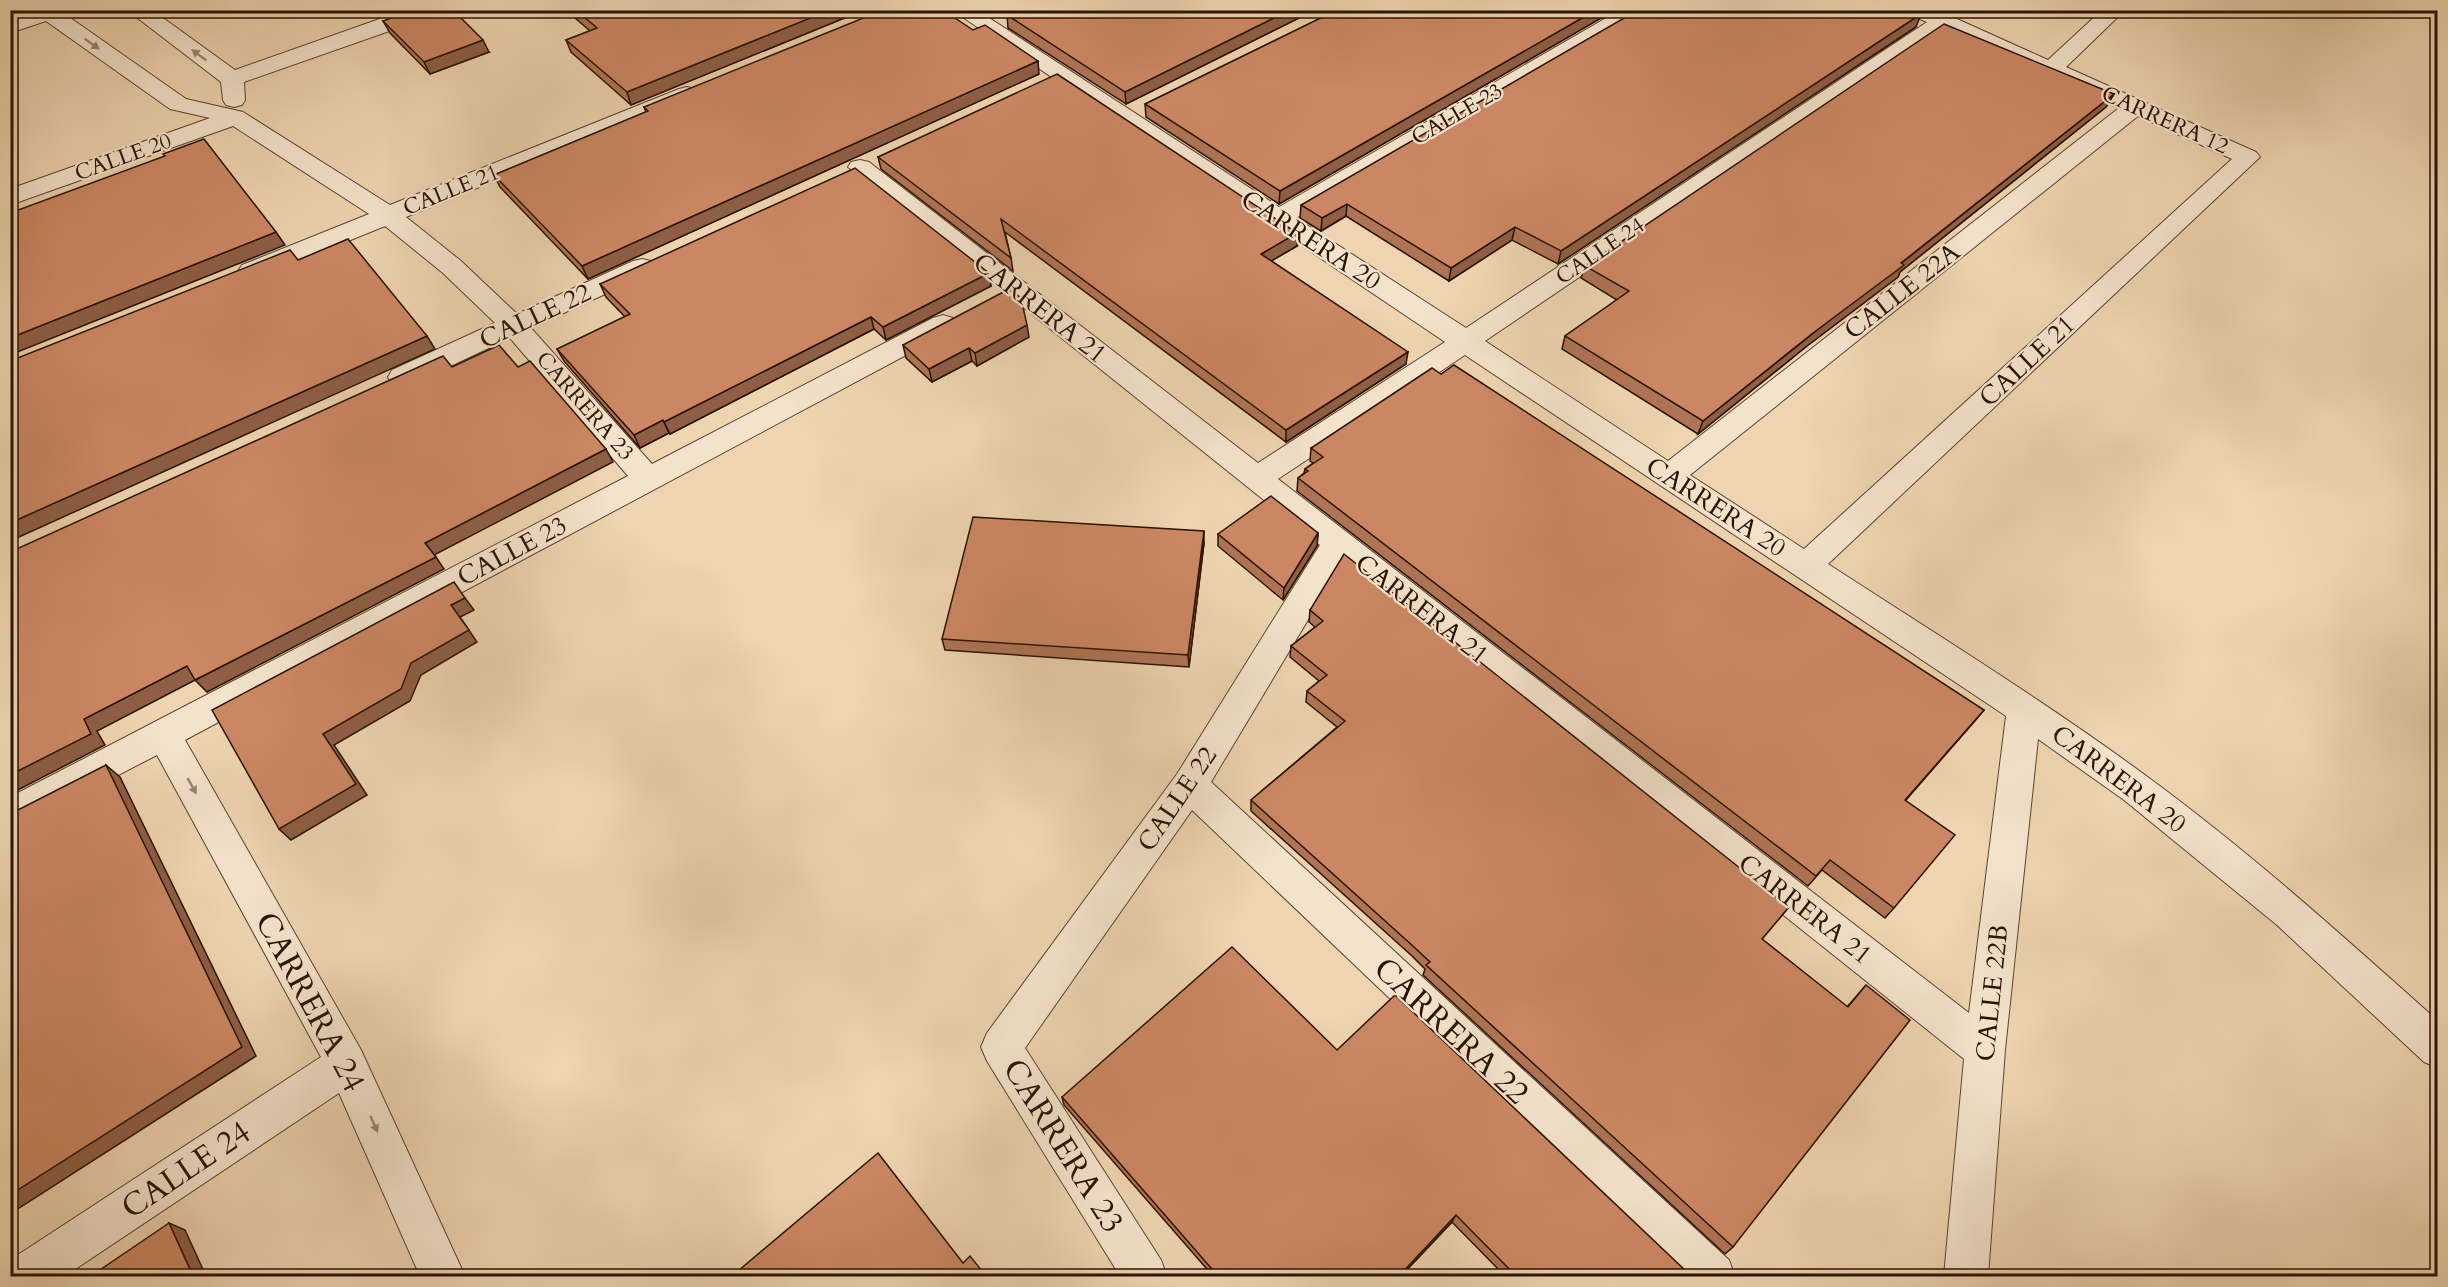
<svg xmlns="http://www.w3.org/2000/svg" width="2448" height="1287" font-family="Cardo,serif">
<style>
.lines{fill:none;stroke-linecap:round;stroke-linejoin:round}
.minor-casing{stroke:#5b432e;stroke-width:2}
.minor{fill:#f4e3cc;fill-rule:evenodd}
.wall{fill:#af7455;stroke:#2a1302;stroke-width:1.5}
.shaded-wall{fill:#8e5e45;stroke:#2a1302;stroke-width:1.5}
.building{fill:#cb8763;stroke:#2a1302;stroke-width:1.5}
.oneway{fill:#998571}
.labels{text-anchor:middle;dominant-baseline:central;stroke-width:4.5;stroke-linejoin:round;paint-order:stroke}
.far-street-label{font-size:22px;fill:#2a1302;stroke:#f4e3cc}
.street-label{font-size:26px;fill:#2a1302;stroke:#f4e3cc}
.near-street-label{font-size:32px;fill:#2a1302;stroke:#f4e3cc}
</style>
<rect width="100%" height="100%" fill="#eed4b0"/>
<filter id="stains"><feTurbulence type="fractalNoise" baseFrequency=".00333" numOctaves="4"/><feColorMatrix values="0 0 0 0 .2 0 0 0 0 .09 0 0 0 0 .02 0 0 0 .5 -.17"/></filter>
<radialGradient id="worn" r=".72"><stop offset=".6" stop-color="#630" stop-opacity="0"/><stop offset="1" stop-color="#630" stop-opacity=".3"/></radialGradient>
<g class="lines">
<g class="minor-casing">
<g id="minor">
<path d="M34,10H59L186,99L243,112L390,205L679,89L687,87L695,89L698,94L695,99L406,217L461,261L517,314L633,261L642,259L651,261L655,267L651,273L531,328L652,464L933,318L943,315L953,318L957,324L953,330L185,740L361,1050L465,1276H420L339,1093L65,1276H10V1260L321,1057L157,755L10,831V797L628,476L510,338L412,384L402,387L392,384L388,377L392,370L495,323L443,273L385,226L260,277L251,279L242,277L238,271L242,265L369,214L233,126L10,205V189L210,118L170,109L46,21L10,33V19Z"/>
<path d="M127,10H152L235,70L405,10H437L435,15L244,82L245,100L242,105L234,107L226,105L223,100L221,82Z"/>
<path d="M952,10H977L1279,207L1620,10H1646L1644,15L1296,218L1466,328L1927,22L1910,15L1908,10H1937L2048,60L2102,10H2125L2066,67L2256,152L2260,157L1828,564C1936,634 2046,702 2149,778C2251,853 2344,937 2438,1021V1068L2424,1062L2277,925L2124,800L2038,739L2005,1050L1988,1276H1944L1964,1059L1342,563L1211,782L1729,1260L1735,1276H1681L1192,810L1025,1048L1161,1260L1167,1276H1120L987,1061L981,1047L987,1033L1177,774L1320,545L848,167L851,162L860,160L869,162L1258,463L1445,342ZM1944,30L2119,108L1668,461L1485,341ZM2138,116L2232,159L1804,549L1690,475ZM1465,355L2006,716L1969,1013L1278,479Z"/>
</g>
</g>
<use href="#minor" class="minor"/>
</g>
<g class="wall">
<path d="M566,10H864L631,105L571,52L566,40L590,31Z"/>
<path d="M1315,10L1126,104L1008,28L1007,15Z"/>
<path d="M1337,10H1615L1279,204L1146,117L1145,104Z"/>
<path d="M383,21L489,52L430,74L390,33Z"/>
<path d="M1916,27L1558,264L1512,240L1449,281L1346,216L1321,231L1300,218L1301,205Z"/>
<path d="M1039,74L588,279L500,187L494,175L646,112L644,107Z"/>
<path d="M2114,94L2106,107L1900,272L1898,277L1807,346L1698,434L1562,349L1565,336L1617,300L1581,278L1585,266Z"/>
<path d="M878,157L1297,246L1271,261L1406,364L1286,442L1005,232L1011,258L1013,271L881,169Z"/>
<path d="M989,273L991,286L886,340L874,329L670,434L669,433L640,448L564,361L557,349L625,317L606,297L600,284Z"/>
<path d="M1029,337L977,366L972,361L932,382L906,358L903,345Z"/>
<path d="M1311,448L1984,710L1905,801L1894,908L1885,918L1822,870L1808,886L1297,491L1298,478L1304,473L1305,469L1313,463L1310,461Z"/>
<path d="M1318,533L1317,546L1283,600L1218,546V534Z"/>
<path d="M1204,543L1189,667L945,650L942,639Z"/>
<path d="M1310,610L1789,907L1762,939L1847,1007L1866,985L1733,1247L1725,1254L1423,975L1425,969L1412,956L1251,811V800L1337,727L1306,702L1307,691L1319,681L1290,657L1291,646L1315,627L1309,622Z"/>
<path d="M1337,1050L1687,1272L1709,1276H1505L1452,1222L1401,1276H1213L1064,1105L1062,1097Z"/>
</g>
<g class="shaded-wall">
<path d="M830,10H864L631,105L627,92Z"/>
<path d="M1290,10H1315L1126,104L1125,92Z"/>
<path d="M1596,10H1615L1279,204L1280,191Z"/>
<path d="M1921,14L1916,27L1558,264L1561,251Z"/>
<path d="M483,40L489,52L430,74L424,62Z"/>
<path d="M1038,61L1039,74L588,279L582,266Z"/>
<path d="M2114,94L2106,107L1900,272L1898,277L1807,346L1698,434L1703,421Z"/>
<path d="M1347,204L1346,216L1321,231L1322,218Z"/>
<path d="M1515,227L1512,240L1449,281L1451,268Z"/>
<path d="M276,232L285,245L10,355V338Z"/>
<path d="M1297,233V246L1261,267V254Z"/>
<path d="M989,273L991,286L886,340L883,327Z"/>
<path d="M871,317L874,329L670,434L664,422Z"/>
<path d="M1027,325L1029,337L977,366L975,353Z"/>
<path d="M427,336L435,349L10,541V523Z"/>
<path d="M969,348L972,361L932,382L929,369Z"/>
<path d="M1408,352L1406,364L1286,442V430Z"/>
<path d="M663,420L669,433L640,448L634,435Z"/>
<path d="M606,449L613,462L434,555L425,543Z"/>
<path d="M1204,531V543L1189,667L1188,655Z"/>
<path d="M1318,533L1317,546L1283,600L1284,588Z"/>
<path d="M436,557L444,569L207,692L195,680Z"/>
<path d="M465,598L474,610L460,617L477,642L421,675L410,701L334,745L367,795L291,840L279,829L323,734L411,663L451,605Z"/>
<path d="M187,666L199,678L97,731L105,745L10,794V775L84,719Z"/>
<path d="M1984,710L1974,722L1896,811L1905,800Z"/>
<path d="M106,765L120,777L256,1056L10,1214V1195Z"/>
<path d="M1456,1215L1452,1222L1401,1276H1399Z"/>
<path d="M169,1223L185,1230L206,1276H193Z"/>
</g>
<g class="building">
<path d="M413,10H453L483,40L424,62L383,21Z"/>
<path d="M576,10H830L627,92L566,40L597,28Z"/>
<path d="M883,10H943L973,30L985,25L1038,61L582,266L494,175L648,111L644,107Z"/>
<path d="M1018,10H1290L1125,92L1007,15Z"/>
<path d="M1337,10H1596L1280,191L1145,104Z"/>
<path d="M1638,10H1912L1921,14L1561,251L1515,227L1451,268L1347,204L1322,218L1301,205Z"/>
<path d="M1944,24L2114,94L1901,263L1904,265L1813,333L1703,421L1565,336L1629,291L1585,266Z"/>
<path d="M1057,74L1297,233L1261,254L1408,352L1286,430L1001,219L1011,258L878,157Z"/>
<path d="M204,139L276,232L10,338V213L165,156L163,154Z"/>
<path d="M855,168L989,273L883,327L871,317L664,422L663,420L634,435L557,349L630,314L600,284Z"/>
<path d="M348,239L427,336L10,523V361L290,250L298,260Z"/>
<path d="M1009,289L1021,298L1027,325L975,353L969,348L929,369L903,345Z"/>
<path d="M499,345L518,367L530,361L606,449L425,543L436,557L195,680L187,666L84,719L91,734L10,775V552L443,356L452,367Z"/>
<path d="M1454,365L1984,710L1905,800L1955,835L1894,908L1830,860L1816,876L1298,478L1308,471L1305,469L1323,457L1311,448L1432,368L1441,374Z"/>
<path d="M1271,496L1318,533L1284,588L1218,534Z"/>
<path d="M973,517L1204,531L1188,655L942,639Z"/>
<path d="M1344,554L1789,907L1762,939L1848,1007L1866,985L1910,1020L1733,1247L1426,965L1430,962L1414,947L1251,800L1345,721L1307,691L1327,675L1291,646L1323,621L1310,610Z"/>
<path d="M454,582L465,598L451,605L469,630L411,663L401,689L323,734L356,784L279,829L212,710Z"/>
<path d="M106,765L242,1047L10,1195V814Z"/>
<path d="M1232,947L1337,1050L1395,995L1687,1272H1713L1709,1276H1516L1456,1215L1399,1276H1218L1062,1097Z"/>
<path d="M878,1153L963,1263L970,1256L986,1276H732Z"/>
<path d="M169,1223L193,1276H91Z"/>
</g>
<defs><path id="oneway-solid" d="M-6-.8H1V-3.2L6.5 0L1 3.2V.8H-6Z" transform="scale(1.5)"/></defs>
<g class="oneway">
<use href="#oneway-solid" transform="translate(92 44) rotate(35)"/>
<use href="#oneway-solid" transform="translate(199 55) rotate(-144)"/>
<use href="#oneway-solid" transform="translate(192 786) rotate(61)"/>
<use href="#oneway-solid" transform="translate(374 1124) rotate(66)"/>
</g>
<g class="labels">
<g class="far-street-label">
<text transform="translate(1457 114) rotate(-30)">CALLE 23</text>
<text transform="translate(2165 120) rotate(24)">CARRERA 12</text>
<text transform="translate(123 157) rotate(-20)">CALLE 20</text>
<text transform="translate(451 190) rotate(-22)">CALLE 21</text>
<text transform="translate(1600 251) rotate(-34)">CALLE 24</text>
<text transform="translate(585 406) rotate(49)">CARRERA 23</text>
</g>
<g class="street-label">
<text transform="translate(1311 240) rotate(33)">CARRERA 20</text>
<text transform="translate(1902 291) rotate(-38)">CALLE 22A</text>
<text transform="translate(1040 308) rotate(38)">CARRERA 21</text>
<text transform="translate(535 316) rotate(-25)">CALLE 22</text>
<text transform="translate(2027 361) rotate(-43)">CALLE 21</text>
<text transform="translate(1716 507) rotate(33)">CARRERA 20</text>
<text transform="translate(512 551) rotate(-28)">CALLE 23</text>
<text transform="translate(1422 609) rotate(38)">CARRERA 21</text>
<text transform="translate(2119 779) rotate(37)">CARRERA 20</text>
<text transform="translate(1177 799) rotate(-56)">CALLE 22</text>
<text transform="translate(1805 909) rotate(38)">CARRERA 21</text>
<text transform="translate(1992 993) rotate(-84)">CALLE 22B</text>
</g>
<g class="near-street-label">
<text transform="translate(310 1002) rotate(62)">CARRERA 24</text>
<text transform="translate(1451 1031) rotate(43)">CARRERA 22</text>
<text transform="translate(1063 1146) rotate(58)">CARRERA 23</text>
<text transform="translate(186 1170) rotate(-34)">CALLE 24</text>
</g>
</g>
<rect width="2448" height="1287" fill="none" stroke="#eed4b0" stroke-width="36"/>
<rect x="12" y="12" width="2424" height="1263" fill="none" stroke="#2a1302" stroke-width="3"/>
<rect x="18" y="18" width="2412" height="1251" fill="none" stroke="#2a1302" stroke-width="1.5"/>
<rect width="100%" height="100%" filter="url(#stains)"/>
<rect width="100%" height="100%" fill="url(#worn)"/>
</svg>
